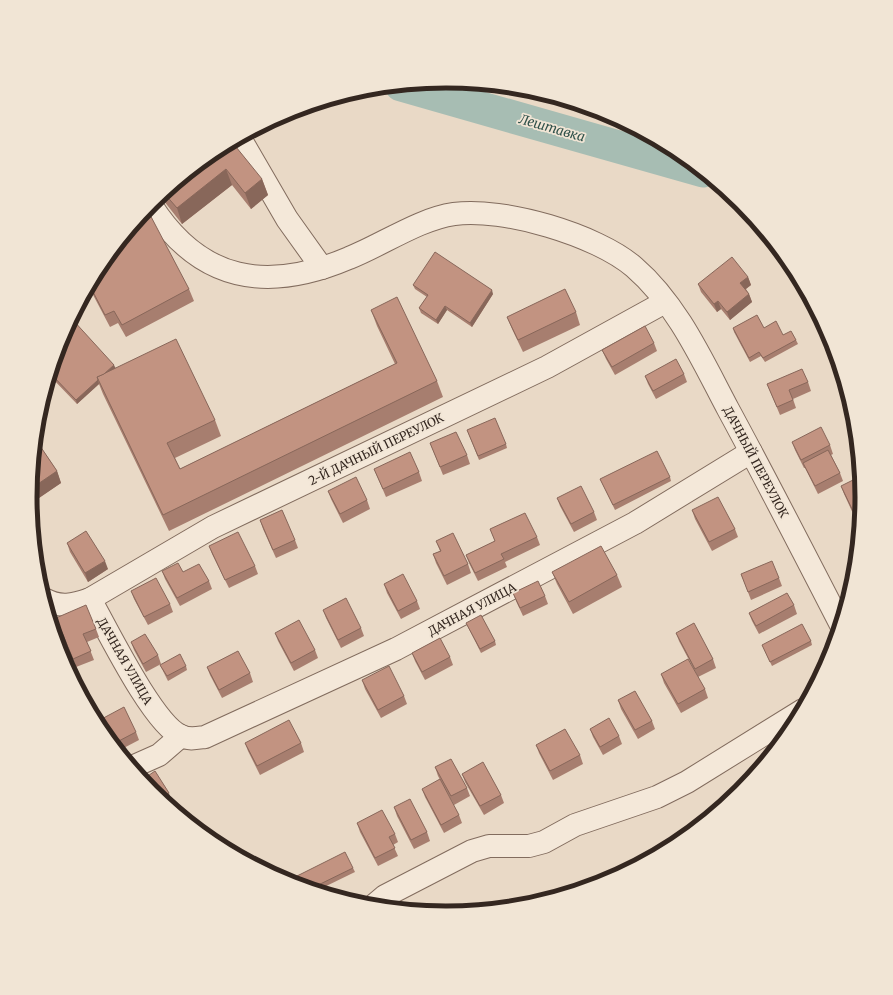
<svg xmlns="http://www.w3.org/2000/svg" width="893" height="995" font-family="Merriweather,serif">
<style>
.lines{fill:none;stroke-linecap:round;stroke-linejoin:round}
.river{stroke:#a7bdb3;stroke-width:33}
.minor-casing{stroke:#826c5e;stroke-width:24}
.minor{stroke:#f4e8d9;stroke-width:22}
.wall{fill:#a77e6f}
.shaded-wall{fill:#88675a}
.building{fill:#c29381;stroke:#88675a}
.labels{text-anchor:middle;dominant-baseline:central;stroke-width:3.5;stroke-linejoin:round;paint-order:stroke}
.street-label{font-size:12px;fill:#342720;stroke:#f1e5d5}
.water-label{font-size:13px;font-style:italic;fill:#31524b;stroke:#f1e5d5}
.rim{fill:none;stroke:#342720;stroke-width:5}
</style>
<rect width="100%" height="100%" fill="#e9d9c6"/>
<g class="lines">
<path class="river" d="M401,85L703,171"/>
<g class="minor-casing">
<g id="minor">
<path d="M240,138L287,219L322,268"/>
<path d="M151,205C200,282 267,293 349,258C382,245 419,219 454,214C503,207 597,235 634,267C677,304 702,360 728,409C767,481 804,553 841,625"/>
<path d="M44,599C60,608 73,605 90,599L213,527L547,367L665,302"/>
<path d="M90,599C107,629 153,724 181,736C189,740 197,738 205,737L396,649L635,523L751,452"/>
<path d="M132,767L159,755L181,736"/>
<path d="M372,907L385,896L472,851L489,846H529L544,842L575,825L657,797L687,782L803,710"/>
</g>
</g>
<use href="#minor" class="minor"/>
</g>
<g class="wall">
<path d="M215,151L262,179L268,195L251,209L232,185L182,224L160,196Z"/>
<path d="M100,266L189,289L194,301L126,337L118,323L110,327L91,291L86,294Z"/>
<path d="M748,277L751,285L746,289L749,294L752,302L730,320L721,309L717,312L701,292L698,284Z"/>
<path d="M413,285L493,294L472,327L447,310L438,324L421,313L419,308L427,297L415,289Z"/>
<path d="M371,310L437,381L443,397L169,531L103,394L99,384L77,404L50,376L62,338L115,368L215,420L221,436L175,458L180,469L395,364L377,326Z"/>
<path d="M576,312L580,325L523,352L512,329L507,317Z"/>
<path d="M733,328H764L796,340L798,344L765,362L761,356L750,362L734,332Z"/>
<path d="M654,343L657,351L615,375L606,359L602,350Z"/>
<path d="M684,374L687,382L656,399L648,384L645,376Z"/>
<path d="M808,382L811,391L793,399L796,408L780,415L767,384Z"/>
<path d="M467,430L506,444L507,448L479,460Z"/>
<path d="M36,440L57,471L61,483L36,500L31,492Z"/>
<path d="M792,442L830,445L833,454L831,455L840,473L843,481L818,494L805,468H804L795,450Z"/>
<path d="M430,443L467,455L470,464L443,475Z"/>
<path d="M374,469L419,472L422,481L386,497Z"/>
<path d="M670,477L671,481L615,510L600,479Z"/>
<path d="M841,486L863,498L861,517L856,520L844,494Z"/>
<path d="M328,491L367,500L370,509L343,523L331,499Z"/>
<path d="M557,498L594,512L597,520L574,532L560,506Z"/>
<path d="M692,510L735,529L738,537L712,551L695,519Z"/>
<path d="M260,520L295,540L298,548L276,558L263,529Z"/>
<path d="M490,529L537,537L540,545L505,562L507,567L478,581L469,563L466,555L495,541Z"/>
<path d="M436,541L468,564L471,573L447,585L436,563L433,554L440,551Z"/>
<path d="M67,543L108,569L88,582L70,552Z"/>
<path d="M209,546L255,566L258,574L229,588L212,554Z"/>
<path d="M162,571L183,572L209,581L212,589L180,606L165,579Z"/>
<path d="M552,572L617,575L622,587L573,614L557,584Z"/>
<path d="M741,574L779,578L782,586L751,600Z"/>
<path d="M384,584L417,601L420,609L401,619L387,593Z"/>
<path d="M131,591L170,604L173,612L148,625L134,599Z"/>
<path d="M513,593L545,596L548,604L523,616L516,601Z"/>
<path d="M794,605L797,614L759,634L752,621L749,613Z"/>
<path d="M323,610L361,628L364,636L341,648L326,618Z"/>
<path d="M56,618L96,629L99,637L87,642L94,660L76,667Z"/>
<path d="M466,623L495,641L496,645L481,653Z"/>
<path d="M275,633L315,650L318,658L294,671L278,641Z"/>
<path d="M676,633L713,659L716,668L698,677L679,641Z"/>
<path d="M811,641L812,645L772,666L762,645Z"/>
<path d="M131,642L158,655L161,664L146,672L134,650Z"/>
<path d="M412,653L450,657L453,665L425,680L415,661Z"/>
<path d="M160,665L186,666L187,670L168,681Z"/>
<path d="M207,667L250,673L253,682L222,698L210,675Z"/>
<path d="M661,674L705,689L708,698L681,713L664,683Z"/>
<path d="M362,680L404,696L407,704L381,718L365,689Z"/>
<path d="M618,700L652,721L655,729L638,739L621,709Z"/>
<path d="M100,729L136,732L139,740L118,751Z"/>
<path d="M590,729L619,736L622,744L603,755L593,737Z"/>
<path d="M245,743H301L304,752L260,775L248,751Z"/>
<path d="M536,745L580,755L583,764L553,780L539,753Z"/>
<path d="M435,767L467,788L470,796L454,805L438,776Z"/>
<path d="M462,774L501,795L504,803L484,815L465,782Z"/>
<path d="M422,789L459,815L462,823L444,833L425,797Z"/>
<path d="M394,807L427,832L430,841L414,849L397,816Z"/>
<path d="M357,823L395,834L398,842L393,845L398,856L378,866L360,832Z"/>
<path d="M353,868L355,872L316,891L299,886L295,877Z"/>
</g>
<g class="shaded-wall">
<path d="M226,169L232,185L182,224L177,208Z"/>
<path d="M262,179L268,195L251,209L245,193Z"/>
<path d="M748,277L751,285L743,291L740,283Z"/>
<path d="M492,290L493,294L472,327L470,323Z"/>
<path d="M749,294L752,302L730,320L727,312Z"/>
<path d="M718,301L721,309L717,312L714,304Z"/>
<path d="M445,306L447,310L438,324L436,320Z"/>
<path d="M114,365L116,369L98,380Z"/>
<path d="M98,380L99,384L77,404L76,400Z"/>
<path d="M57,471L61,483L36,500L32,488Z"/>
<path d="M105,561L108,569L88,582L85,573Z"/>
<path d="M169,793L170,797L163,801L160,798Z"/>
</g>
<g class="building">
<path d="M232,142L262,179L245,193L226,169L177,208L164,193L215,151Z"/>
<path d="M147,209L189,289L122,325L114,311L105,315L90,286L100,266Z"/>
<path d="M435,252L492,290L470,323L445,306L436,320L419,308L428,295L413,285Z"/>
<path d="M732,257L748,277L740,283L749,294L727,312L718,301L714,304L698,284Z"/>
<path d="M565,289L576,312L518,340L507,317Z"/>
<path d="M397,297L437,381L163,515L97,377L176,339L215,420L167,443L180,469L397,363L371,310Z"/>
<path d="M757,315L764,328L776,321L783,335L791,331L796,340L763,358L759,352L749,358L733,328Z"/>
<path d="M72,319L114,365L104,374L97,377L98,380L76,400L51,374L62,338Z"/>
<path d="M645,326L654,343L612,367L602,350Z"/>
<path d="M676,359L684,374L653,391L645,376Z"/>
<path d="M802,369L808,382L789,390L793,400L777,407L767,384Z"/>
<path d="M495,418L506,444L478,456L467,430Z"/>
<path d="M821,427L830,445L801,460L792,442Z"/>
<path d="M456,432L467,455L440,467L430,443Z"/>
<path d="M36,440L57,471L32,488L31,487Z"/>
<path d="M828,450L840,473L815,486L803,463Z"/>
<path d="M657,451L670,477L613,505L600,479Z"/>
<path d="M410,452L419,472L383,489L374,469Z"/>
<path d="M861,476L863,498L862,507L853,511L841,486Z"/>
<path d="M356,477L367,500L340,514L328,491Z"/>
<path d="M581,486L594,512L571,524L557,498Z"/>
<path d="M718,497L735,529L709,542L692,510Z"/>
<path d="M282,510L295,540L273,550L260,520Z"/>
<path d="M525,513L537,537L501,554L504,559L475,573L466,555L495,541L490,529Z"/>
<path d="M86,531L105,561L85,573L67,543Z"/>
<path d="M238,532L255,566L225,580L209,546Z"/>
<path d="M453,533L468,564L444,576L433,554L441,551L436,541Z"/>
<path d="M601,546L617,575L569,602L552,572Z"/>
<path d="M772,561L779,578L748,592L741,574Z"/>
<path d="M178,563L183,572L199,564L209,581L177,598L162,571Z"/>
<path d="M403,574L417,601L398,611L384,584Z"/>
<path d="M156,578L170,604L144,617L131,591Z"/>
<path d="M538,581L545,596L520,608L513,593Z"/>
<path d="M787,593L794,605L756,626L749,613Z"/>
<path d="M346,598L361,628L338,640L323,610Z"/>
<path d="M86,605L96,629L83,634L91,651L73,659L56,618Z"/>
<path d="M481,615L495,641L480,649L466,623Z"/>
<path d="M299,620L315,650L291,663L275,633Z"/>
<path d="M694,623L713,659L695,669L676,633Z"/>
<path d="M802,624L811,641L770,662L762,645Z"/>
<path d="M145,634L158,655L143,664L131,642Z"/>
<path d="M440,638L450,657L422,672L412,653Z"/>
<path d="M58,643L67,664L66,665L62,657Z"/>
<path d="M238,651L250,673L219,690L207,667Z"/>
<path d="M180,654L186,666L167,676L160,665Z"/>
<path d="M688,659L705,689L678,704L661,674Z"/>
<path d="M389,666L404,696L378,710L362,680Z"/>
<path d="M635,691L652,721L635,730L618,700Z"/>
<path d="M124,707L136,732L113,744L100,729L96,722Z"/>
<path d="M609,718L619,736L600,747L590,729Z"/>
<path d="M289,720L301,743L257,766L245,743Z"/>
<path d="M565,729L580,755L550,771L536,745Z"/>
<path d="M451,759L467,788L451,796L435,767Z"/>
<path d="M483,762L501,795L480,806L462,774Z"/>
<path d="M155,771L169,793L160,798L152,792L142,780Z"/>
<path d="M440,779L459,815L441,825L422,789Z"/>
<path d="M410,799L427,832L411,840L394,807Z"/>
<path d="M382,810L395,834L389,837L395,848L375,858L357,823Z"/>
<path d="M345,852L353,868L310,889L300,886L295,877Z"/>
</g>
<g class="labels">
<g class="street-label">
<text transform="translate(376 449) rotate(-26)">2-Й ДАЧНЫЙ ПЕРЕУЛОК</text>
<text transform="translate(756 462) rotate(62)">ДАЧНЫЙ ПЕРЕУЛОК</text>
<text transform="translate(472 609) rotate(-28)">ДАЧНАЯ УЛИЦА</text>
<text transform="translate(125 661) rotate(60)">ДАЧНАЯ УЛИЦА</text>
</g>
<g class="water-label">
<text transform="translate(552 128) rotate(16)">Лештавка</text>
</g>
</g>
<path d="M0 0H893V995H0ZM37 497a409 409 0 1 1 818 0a409 409 0 1 1-818 0Z" fill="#f1e5d5" fill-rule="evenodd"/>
<path class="rim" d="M37 497a409 409 0 1 1 818 0a409 409 0 1 1-818 0Z"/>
</svg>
